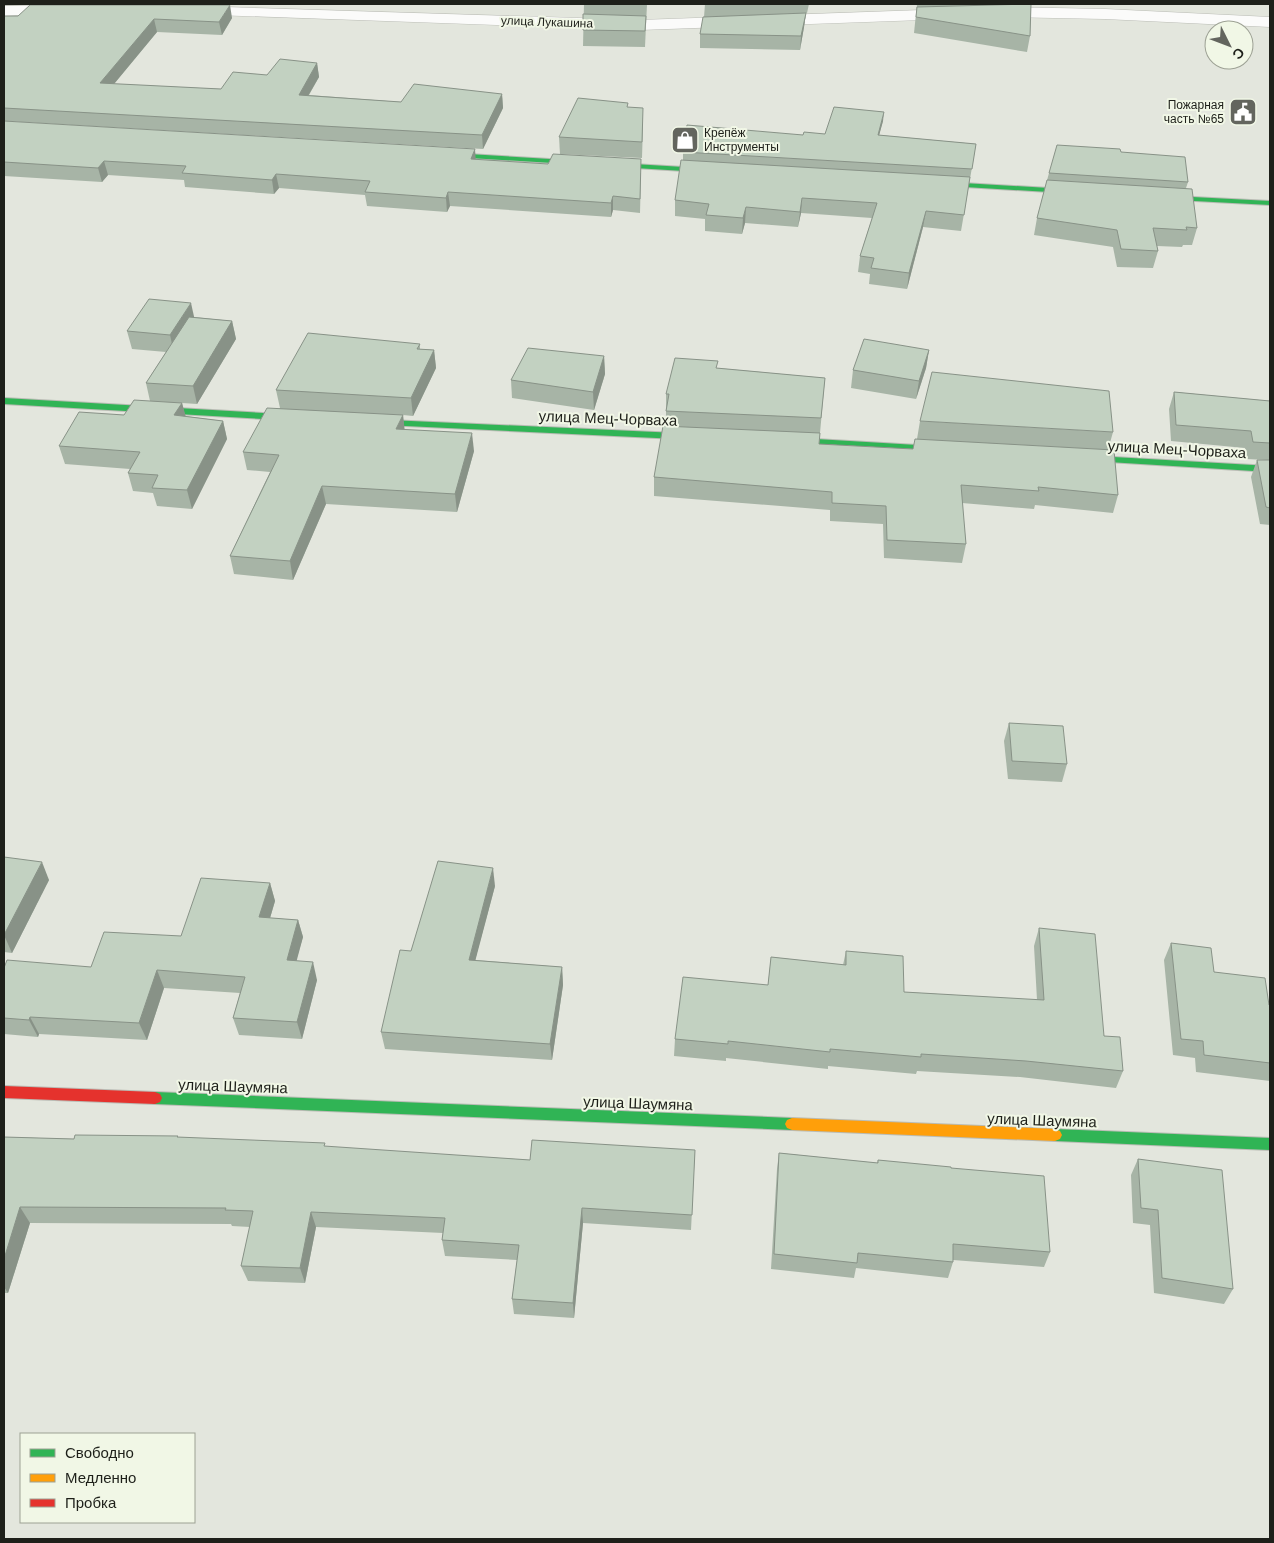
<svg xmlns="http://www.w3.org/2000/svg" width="1274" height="1543" font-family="Helvetica,sans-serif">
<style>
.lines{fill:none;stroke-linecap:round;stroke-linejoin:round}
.street-casing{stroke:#babcb5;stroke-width:1}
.fast-casing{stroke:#babcb5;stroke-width:2}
.slow-casing{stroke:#babcb5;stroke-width:2}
.jam-casing{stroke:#babcb5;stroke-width:2}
.street{fill:#fbfbfa;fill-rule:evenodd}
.fast{fill:#30b455;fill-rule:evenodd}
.slow{fill:#ff9f0a;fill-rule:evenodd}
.jam{fill:#e5322d;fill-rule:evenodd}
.wall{fill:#a7b4a6}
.shaded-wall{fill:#889287}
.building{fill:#c2d1c1;stroke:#889287}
.labels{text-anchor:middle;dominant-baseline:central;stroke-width:4;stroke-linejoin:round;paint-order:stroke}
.far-street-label{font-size:12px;fill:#1e201a;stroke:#f1f7e6}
.far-poi-label{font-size:12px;fill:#1e201a;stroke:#f1f7e6;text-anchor:end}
.street-label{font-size:15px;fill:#1e201a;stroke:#f1f7e6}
</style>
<rect width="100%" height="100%" fill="#e3e6dd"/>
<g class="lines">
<g class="street-casing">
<g id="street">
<path d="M62,5L68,7L70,10L68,13L4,16V6Z"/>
<path d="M193,6L640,20L1006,7L1105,9L1270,17V27L1105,19L1006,17L640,30L187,14L185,11L187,8Z"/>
</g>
</g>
<g class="fast-casing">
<g id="fast">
<path d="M435,152L717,169L721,171L717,173L438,156H435Z"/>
<path d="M929,181L1082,190L1086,192L1082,194L932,185H929Z"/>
<path d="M1154,195L1270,201V205L1157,199L1153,197Z"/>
<path d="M4,398L299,415L304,418L299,421L4,404Z"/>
<path d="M367,419L699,434L704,437L699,440L364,424L362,422Z"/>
<path d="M782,437L951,447L956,450L951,453L779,442V438Z"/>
<path d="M1079,455L1270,466V472L1076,460L1074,458Z"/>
<path d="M155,1092L792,1118L797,1120L799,1124L797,1128L792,1130L155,1104L150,1102L148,1098L150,1094Z"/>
<path d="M1055,1129L1270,1138V1150L1055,1141L1050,1139L1048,1135L1050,1131Z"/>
</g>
</g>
<g class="slow-casing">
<path id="slow" d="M792,1118L1055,1129L1060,1131L1062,1135L1060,1139L1055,1141L792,1130L787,1128L785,1124L787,1120Z"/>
</g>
<g class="jam-casing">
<path id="jam" d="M4,1086L155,1092L160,1094L162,1098L160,1102L155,1104L4,1098Z"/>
</g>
<use href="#street" class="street"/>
<use href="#fast" class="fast"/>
<use href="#slow" class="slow"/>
<use href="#jam" class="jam"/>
</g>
<g class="wall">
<path d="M47,4H241L240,5Z"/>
<path d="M584,4H647L645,47L583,46Z"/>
<path d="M705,4H809L807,13H806L804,27L800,50L700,48V34L704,17Z"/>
<path d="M917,4H1031L1030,36L1027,52L914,33Z"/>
<path d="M4,16L232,18L222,35L157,32L114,84L221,89L267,75L317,63L319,77L309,95L401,102L502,94L503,108L483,149L4,121Z"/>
<path d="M628,107L643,125L642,158L560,154L559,137Z"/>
<path d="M4,121L476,159L641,173L640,213L613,210L611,217L450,206L447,212L367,206L365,195L279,188L274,194L185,187L184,180L108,175L102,182L4,176Z"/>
<path d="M883,121L879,135L976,144L961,231L923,227L907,289L869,284L870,274L858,272L860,256L872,218L801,213L798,227L745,223L742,234L705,231V219L675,216V200L683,160V152L803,135L825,134Z"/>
<path d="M1121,152L1188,182L1186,188L1197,228L1192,245H1183L1182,247L1157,246L1158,251L1153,268L1117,267L1113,247L1034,235L1037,218L1049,173Z"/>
<path d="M194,317L232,321L236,339L197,404L182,403L185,416L223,421L227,439L192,509L157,506L153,493L133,491L128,473L130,469L65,464L59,446L124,415L150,401L146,383L166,352L132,349L127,331Z"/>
<path d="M420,344V349L434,350L436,368L413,416L403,415L404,429L474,451L457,512L326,504L293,580L234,574L230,556L270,472L247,470L243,452L280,408L276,390Z"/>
<path d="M929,350L926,368L916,399L851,388L853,370Z"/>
<path d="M604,356L605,374L594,410L512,398L511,380Z"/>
<path d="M717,368L825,378L819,444L913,449L917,439L920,421L1113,432L1108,450L1118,495L1113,513L1035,505L1034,509L962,503L966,544L962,563L884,558L883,524L830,521V510L654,496V477L666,426V394Z"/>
<path d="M1174,392L1270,401V525L1260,524L1251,477L1257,460H1266L1247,459L1245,448L1171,441L1169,409Z"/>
<path d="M1009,723L1067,764L1062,782L1008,779L1004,741Z"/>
<path d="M4,857L49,880L12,953L4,952Z"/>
<path d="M270,883L275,901L270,918L298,920L303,937L296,961L317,980L302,1039L239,1035L233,1018L240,993L164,988L147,1040L39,1034L38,1037L4,1034V968L91,967L181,936Z"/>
<path d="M495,886L475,960L562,967L563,985L552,1060L385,1049L381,1032L411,951Z"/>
<path d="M1039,928L1104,1036L1123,1071L1116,1088L1020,1077L917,1071L916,1074L828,1066V1069L726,1058V1061L674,1056L675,1039L768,985L771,957L843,965L846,951L904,992L1037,1000L1034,946Z"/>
<path d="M1171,943L1214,972L1270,1005V1081L1196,1072L1195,1058L1173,1055L1164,960Z"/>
<path d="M178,1136V1137L530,1160L695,1150L691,1230L583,1223L574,1318L514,1314L512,1299L517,1260L445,1256L442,1240L443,1233L316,1227L305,1283L248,1281L241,1266L250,1227L232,1226L231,1224L30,1223L8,1293H4V1137L74,1139Z"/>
<path d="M779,1153L877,1163L878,1160L951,1168L1050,1252L1044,1267L953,1260V1262L948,1278L856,1268L854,1278L771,1269L777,1169Z"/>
<path d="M1138,1159L1233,1289L1224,1304L1154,1293L1150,1225L1133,1223L1131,1175Z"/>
</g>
<g class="shaded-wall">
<path d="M230,5L232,18L222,35L219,22Z"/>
<path d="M806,13L804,27L800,50L801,36Z"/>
<path d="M154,19L157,32L104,96L100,83Z"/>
<path d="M317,63L319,77L301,108L299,95Z"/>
<path d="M502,94L503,108L483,149L482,135Z"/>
<path d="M884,112L883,121L877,143L878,135Z"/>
<path d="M475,149L476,163L471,159Z"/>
<path d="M104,161L108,175L102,182L98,168Z"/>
<path d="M276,174L279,188L274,194L272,180Z"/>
<path d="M448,192L450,206L447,212L446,198Z"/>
<path d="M613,196V210L611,217V203Z"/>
<path d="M802,198L801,213L798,227L800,212Z"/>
<path d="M746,207L745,223L742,234L743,218Z"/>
<path d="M926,211L923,227L907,289L909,273Z"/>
<path d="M191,303L195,321L174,353L170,335Z"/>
<path d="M232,321L236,339L197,404L193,386Z"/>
<path d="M434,350L436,368L413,416L411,398Z"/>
<path d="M929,350L926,368L916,399L919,381Z"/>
<path d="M604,356L605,374L594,410L593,392Z"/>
<path d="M182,403L187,421L174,415Z"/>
<path d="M403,415L405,433L396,429Z"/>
<path d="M223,421L227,439L192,509L187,490Z"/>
<path d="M472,433L474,451L457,512L455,494Z"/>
<path d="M322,486L326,504L293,580L290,561Z"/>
<path d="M42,862L49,880L12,953L4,935Z"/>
<path d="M493,868L495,886L471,977L469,960Z"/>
<path d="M270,883L275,901L265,935L259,917Z"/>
<path d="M298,920L303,937L292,978L287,960Z"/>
<path d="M313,962L317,980L302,1039L297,1022Z"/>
<path d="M562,967L563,985L552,1060L550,1044Z"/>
<path d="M157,970L164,988L147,1040L139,1023Z"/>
<path d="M30,1017L39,1034L38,1037L29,1020Z"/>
<path d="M20,1207L30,1223L8,1293L4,1287V1259Z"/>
<path d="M582,1208L583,1223L574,1318L573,1303Z"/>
<path d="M311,1212L316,1227L305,1283L300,1268Z"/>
</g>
<g class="building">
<path d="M1031,4L1030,36L916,17L917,7Z"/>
<path d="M30,5H230L219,22L154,19L100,83L221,89L233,72L267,75L280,59L317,63L299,95L401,102L414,84L502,94L482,135L4,108V16H18Z"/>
<path d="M806,13L801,36L700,34L703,17Z"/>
<path d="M583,14L646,16L645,31L583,30Z"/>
<path d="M578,98L628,103L627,107L643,108L642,142L559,137Z"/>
<path d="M834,107L884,112L878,135L976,144L972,169L683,152L687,125L803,135L804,132L825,134Z"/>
<path d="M4,121L475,149L471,159L548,164L553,154L641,159L640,199L613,196L611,203L448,192L446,198L365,192L370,181L276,174L272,180L182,173L186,166L104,161L98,168L4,162Z"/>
<path d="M1057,145L1120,149L1121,152L1185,157L1188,182L1049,173Z"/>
<path d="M681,160L970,177L964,215L926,211L909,273L871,268L874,258L860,256L877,203L802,198L800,212L746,207L743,218L706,215L709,204L675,200Z"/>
<path d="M1047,180L1192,189L1197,228L1186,227L1187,230L1153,228L1158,251L1121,249L1117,230L1037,218Z"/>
<path d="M149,299L191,303L170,335L127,331Z"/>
<path d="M189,317L232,321L193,386L146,383Z"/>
<path d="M308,333L420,344L417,349L434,350L411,398L276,390Z"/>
<path d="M864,339L929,350L919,381L853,370Z"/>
<path d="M528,348L604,356L593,392L511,380Z"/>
<path d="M675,358L718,361L716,368L825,378L821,418L666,411L669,394H666Z"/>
<path d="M932,372L1109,391L1113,432L920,421Z"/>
<path d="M1174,392L1270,401V443L1253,442L1251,431L1176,425Z"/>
<path d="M134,400L182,403L174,415L223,421L187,490L152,488L158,475L128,473L140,452L59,446L79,412L124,415Z"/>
<path d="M267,408L403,415L396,429L472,433L455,494L322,486L290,561L230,556L279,455L243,452Z"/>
<path d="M663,426L820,433L819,444L913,449L915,439L1114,450L1118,495L1038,487L1039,491L961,485L966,544L887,540L886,506L832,503V492L654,477Z"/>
<path d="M1257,460H1270V508L1266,507Z"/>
<path d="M1009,723L1063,726L1067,764L1012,761Z"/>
<path d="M4,857L42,862L4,935Z"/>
<path d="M438,861L493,868L469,960L562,967L550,1044L381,1032L400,950L411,951Z"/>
<path d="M201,878L270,883L259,917L298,920L287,960L313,962L297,1022L233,1018L245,977L157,970L139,1023L30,1017L29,1020L4,1018V968L7,960L91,967L104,932L181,936Z"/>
<path d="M1039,928L1095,934L1104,1036L1120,1037L1123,1071L1026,1061L921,1054V1057L830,1049V1052L728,1041V1044L675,1039L683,977L768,985L771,957L846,965V951L903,956L904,992L1044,1000Z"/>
<path d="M1171,943L1211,948L1214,972L1265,978L1269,1005H1270V1063L1204,1055L1203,1041L1181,1039Z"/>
<path d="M75,1135L178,1136L177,1137L325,1143L324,1146L530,1160L532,1140L695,1150L692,1215L582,1208L573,1303L512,1299L519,1245L442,1240L445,1218L311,1212L300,1268L241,1266L253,1211L225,1210L226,1208L20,1207L4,1259V1137L74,1139Z"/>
<path d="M779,1153L878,1163V1160L951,1167V1168L1044,1176L1050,1252L953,1244V1262L858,1253L857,1263L774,1254Z"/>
<path d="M1138,1159L1222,1170L1233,1289L1162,1278L1158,1210L1141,1208Z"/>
</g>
<defs>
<g id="civic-square" transform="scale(1.4375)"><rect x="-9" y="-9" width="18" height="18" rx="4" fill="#63655e" stroke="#f1f7e6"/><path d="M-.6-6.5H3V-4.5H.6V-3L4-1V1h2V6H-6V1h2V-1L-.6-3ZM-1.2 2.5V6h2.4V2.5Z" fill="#fff"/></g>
<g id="shop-square" transform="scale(1.4375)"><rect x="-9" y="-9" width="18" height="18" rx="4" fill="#63655e" stroke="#f1f7e6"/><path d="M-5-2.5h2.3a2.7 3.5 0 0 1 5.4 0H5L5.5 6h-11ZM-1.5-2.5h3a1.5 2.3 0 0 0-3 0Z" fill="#fff"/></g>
</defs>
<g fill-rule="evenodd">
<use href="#civic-square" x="1243" y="112"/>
<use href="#shop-square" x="685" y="140"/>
</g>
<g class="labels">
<g class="far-street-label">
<text transform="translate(547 22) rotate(2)">улица Лукашина</text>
</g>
<g class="far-poi-label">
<text x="1224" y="105">Пожарная<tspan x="1224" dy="14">часть №65</tspan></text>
<text x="704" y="133" text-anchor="start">Крепёж<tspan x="704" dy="14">Инструменты</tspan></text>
</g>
<g class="street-label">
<text transform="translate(608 418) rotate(2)">улица Мец-Чорваха</text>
<text transform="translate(1177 449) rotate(3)">улица Мец-Чорваха</text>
<text transform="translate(233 1086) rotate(2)">улица Шаумяна</text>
<text transform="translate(638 1103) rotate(2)">улица Шаумяна</text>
<text transform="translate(1042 1120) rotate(2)">улица Шаумяна</text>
</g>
</g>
<rect width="1274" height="1543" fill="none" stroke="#1e201a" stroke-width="10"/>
<rect x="20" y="1433" width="175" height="90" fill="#f1f7e6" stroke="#9da194"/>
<rect x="30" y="1449" width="25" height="8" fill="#30b455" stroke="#9da194"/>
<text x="65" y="1458" font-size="15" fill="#1e201a">Свободно</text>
<rect x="30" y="1474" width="25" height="8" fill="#ff9f0a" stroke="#9da194"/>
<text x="65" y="1483" font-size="15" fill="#1e201a">Медленно</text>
<rect x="30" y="1499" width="25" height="8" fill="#e5322d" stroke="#9da194"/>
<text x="65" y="1508" font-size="15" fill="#1e201a">Пробка</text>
<g transform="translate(1229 45) rotate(132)"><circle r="24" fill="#f1f7e6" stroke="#9da194"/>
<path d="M0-4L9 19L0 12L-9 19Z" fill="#63655e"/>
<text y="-8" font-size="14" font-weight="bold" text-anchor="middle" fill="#1e201a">С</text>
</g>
</svg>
